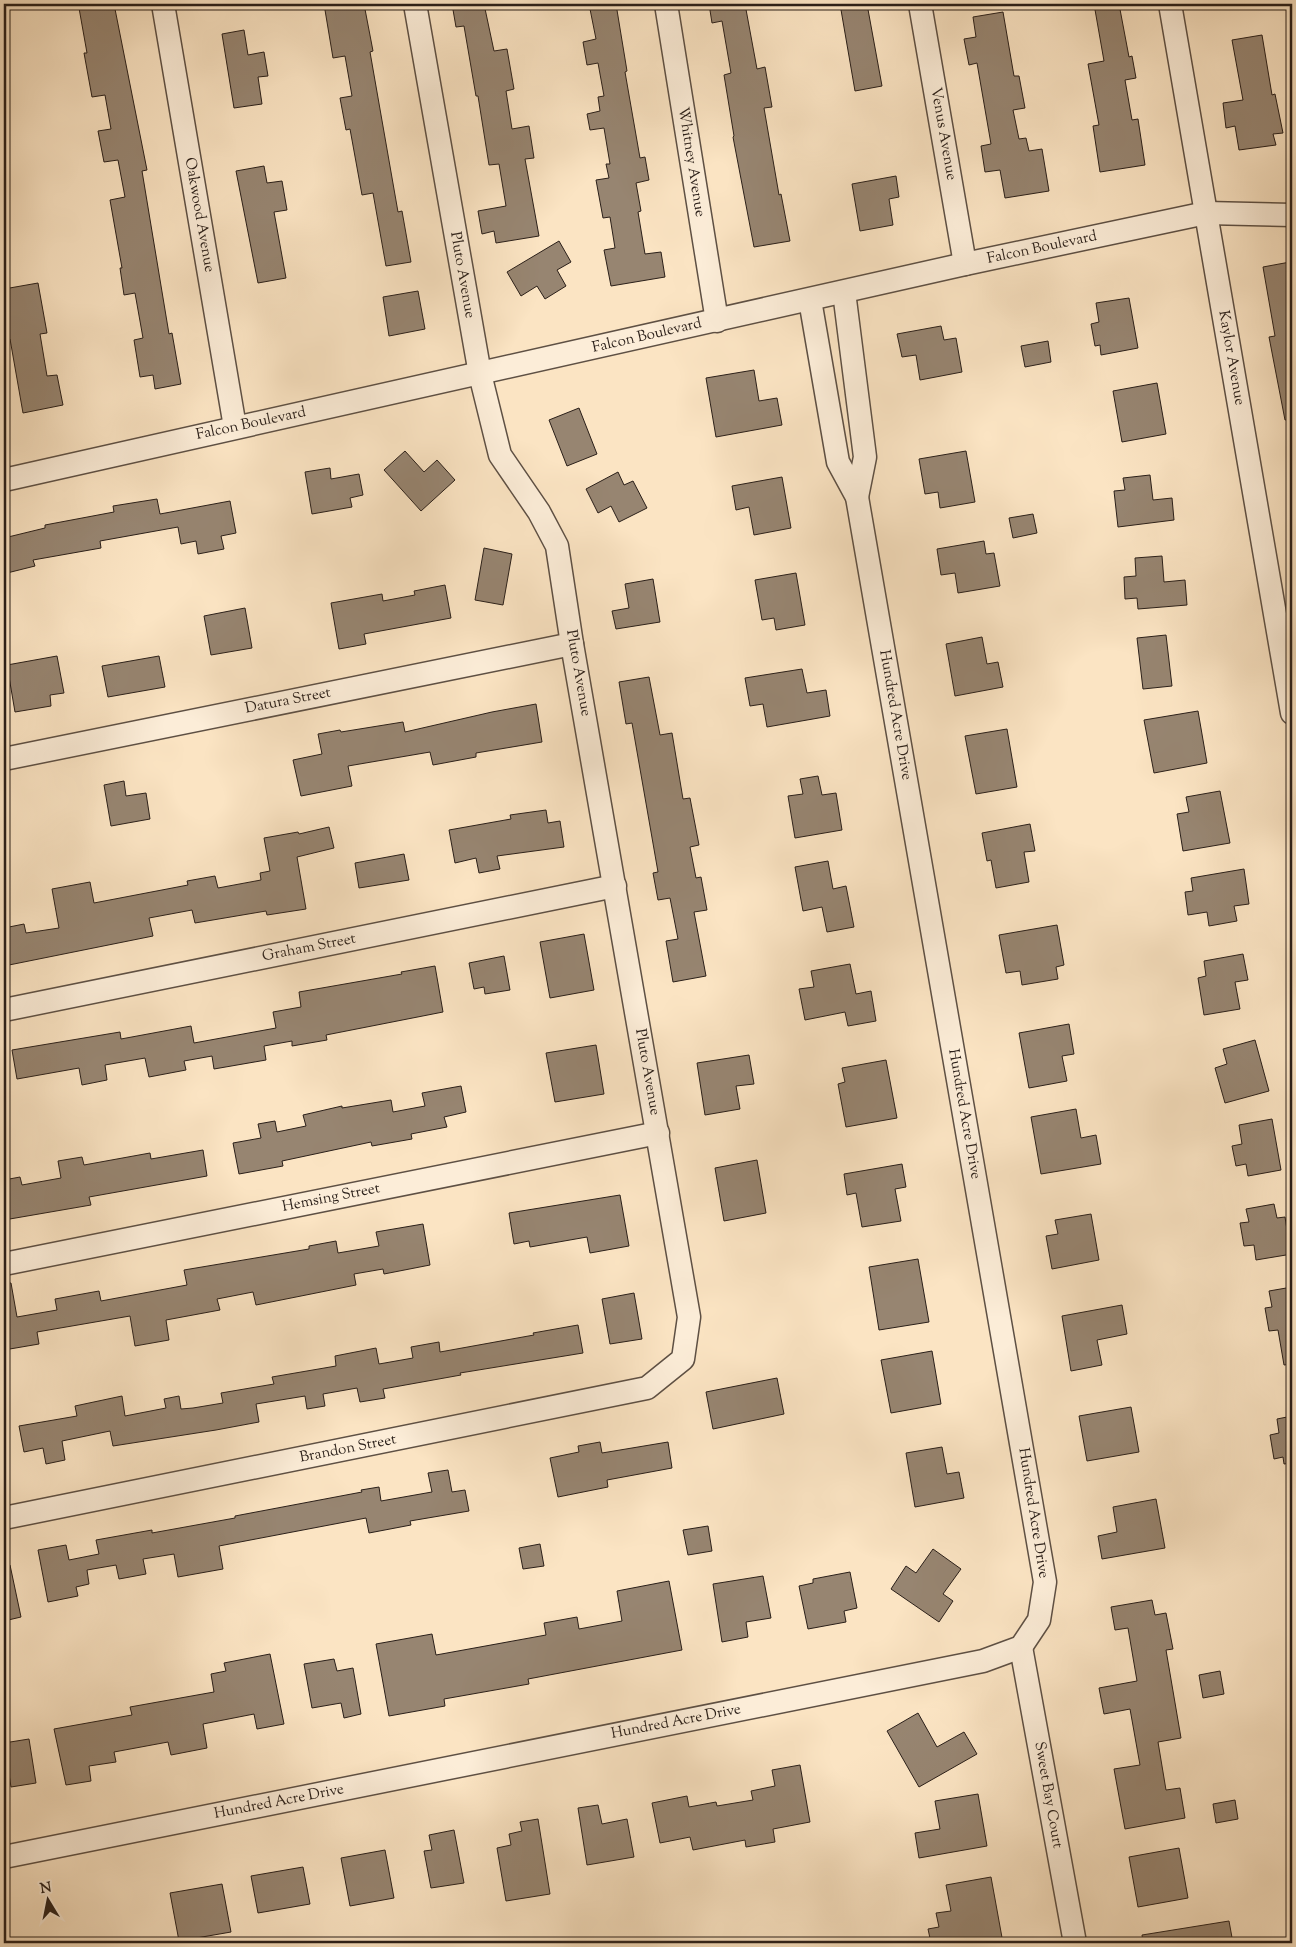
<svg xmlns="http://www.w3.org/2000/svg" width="1296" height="1947" font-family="'Sorts Mill Goudy',serif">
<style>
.building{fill:#978571;stroke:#2a1f19}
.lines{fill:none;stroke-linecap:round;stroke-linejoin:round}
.minor-casing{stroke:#5e5044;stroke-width:25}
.minor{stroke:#fcedd8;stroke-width:22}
.labels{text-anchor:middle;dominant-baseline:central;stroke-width:4;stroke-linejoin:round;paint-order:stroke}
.street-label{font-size:15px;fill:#2a1f19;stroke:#fcedd8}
</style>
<rect width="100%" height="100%" fill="#fbe4c3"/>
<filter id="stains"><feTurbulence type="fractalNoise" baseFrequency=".004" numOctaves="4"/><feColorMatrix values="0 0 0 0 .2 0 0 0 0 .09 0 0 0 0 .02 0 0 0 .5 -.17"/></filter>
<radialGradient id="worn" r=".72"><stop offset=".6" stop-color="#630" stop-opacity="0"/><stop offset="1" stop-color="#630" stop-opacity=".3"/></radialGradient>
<g class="building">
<path d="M89,4H114L147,170L142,171L169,334L172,333L181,384L155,389L153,375L140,377L134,340L143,338L135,293L124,295L120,268H122L110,200L125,197L118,160L104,162L98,131L111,129L105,95L92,97L84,53H87L79,8L90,6Z"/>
<path d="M324,4H364L373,51L370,52L398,212L402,211L411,262L386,266L373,193L362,195L350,129L346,130L340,98L352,96L345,56L333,58Z"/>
<path d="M452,4H484L494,51L507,49L514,89L506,91L512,129L529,126L534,158L525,159L539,236L496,243L494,231L482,234L478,211L506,206L499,164L489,165L478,96H476L464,26L456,27Z"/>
<path d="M589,4H616L627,71L625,72L640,158L645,157L649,180L636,183L641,211L638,212L645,254L661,252L665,277L611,286L604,250L615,248L610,217L603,218L596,180L609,178L606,164H610L604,128L590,130L587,114L600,111L598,97L604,96L598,63L587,65L583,42L596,39Z"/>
<path d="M709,4H745L757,69L765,67L772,107L764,108L779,195L781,194L790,241L754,247L733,137L734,136L724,75L731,73L722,21L712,23Z"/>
<path d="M840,4H867L882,86L855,91Z"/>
<path d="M1094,4H1119L1129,57L1132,56L1136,78L1125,80L1132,120L1138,119L1145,165L1100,172L1093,126L1099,125L1088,64L1104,61Z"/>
<path d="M1003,12L1014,76H1019L1025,108L1013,110L1019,139L1026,138L1029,151L1042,149L1049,191L1005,198L1000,170L985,172L981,146L991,144L977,63L969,65L964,39L976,37L973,17Z"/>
<path d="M244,30L248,55L264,52L268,76L258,77L262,104L234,108L222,34Z"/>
<path d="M1262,35L1272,95L1275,94L1283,133L1273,134L1276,145L1239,150L1235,126L1226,128L1223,103L1243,100L1232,40Z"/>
<path d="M264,166L267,183L282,181L287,210L274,212L286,278L258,283L236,171Z"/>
<path d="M896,176L899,197L889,199L893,225L860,231L852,184Z"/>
<path d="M559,241L571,262L557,270L566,286L545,299L537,286L521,296L507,272Z"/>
<path d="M1290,262L1292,275V419L1285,420L1269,337L1275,336L1263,267Z"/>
<path d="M38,283L47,333L40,334L47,376L57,375L63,405L23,413L10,339L8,340L4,316V289Z"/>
<path d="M418,291L425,329L389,336L383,297Z"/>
<path d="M1129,298L1138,348L1101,355L1100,345L1095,346L1091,324L1099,322L1096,303Z"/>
<path d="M941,326L944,340L956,338L962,372L920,380L916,355L902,357L897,334Z"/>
<path d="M1048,341L1051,362L1025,367L1021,346Z"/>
<path d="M754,370L759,401L777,398L782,425L716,437L706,378Z"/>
<path d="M1157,383L1166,434L1122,442L1113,391Z"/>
<path d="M579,408L597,454L567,466L549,420Z"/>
<path d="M405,451L424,472L437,460L455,480L421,511L384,470Z"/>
<path d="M966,451L975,502L940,508L938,492L925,494L919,459Z"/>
<path d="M330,468L331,479L359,474L363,495L350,498L352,507L312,514L305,472Z"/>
<path d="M618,472L624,485L633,481L647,508L619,522L611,506L598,513L586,489Z"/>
<path d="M1150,475L1153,500L1172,498L1174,520L1118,527L1114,491L1125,490L1123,478Z"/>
<path d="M782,477L791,528L754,535L749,507L736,510L732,486Z"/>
<path d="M157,499L160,514L230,501L236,533L221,536L224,549L198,554L196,541L181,544L178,527L100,541L101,548L33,560L35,566L7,573L4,561V538L45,528V525L114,512L113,506Z"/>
<path d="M1033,514L1037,533L1013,538L1009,518Z"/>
<path d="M984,541L986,554L994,553L1000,586L958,593L955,573L941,575L937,549Z"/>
<path d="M484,548L512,554L503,605L475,600Z"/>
<path d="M1162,556L1164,582L1185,580L1187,605L1138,609L1137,598L1125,599L1124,577L1136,576L1135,558Z"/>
<path d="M796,573L805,625L776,630L774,618L762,620L755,580Z"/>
<path d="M653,579L660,622L616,629L612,611L629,608L625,584Z"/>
<path d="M445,585L451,618L364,634L366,644L339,649L331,603L382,594L383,601L415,595L414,591Z"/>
<path d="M245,608L252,648L211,655L204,616Z"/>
<path d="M1166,635L1172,686L1143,689L1137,638Z"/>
<path d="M982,637L987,664L998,662L1003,687L955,696L946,644Z"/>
<path d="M57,656L64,693L50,695L51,706L15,712L7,665Z"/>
<path d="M159,656L165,687L108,697L102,666Z"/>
<path d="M802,669L807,693L826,690L830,716L767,727L763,704L750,706L745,678Z"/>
<path d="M649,677L660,735L672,733L683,799L690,798L699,845L690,847L696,878L701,877L707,910L694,912L706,976L673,982L666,941L678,939L670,898L658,900L653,873L658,872L632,723L626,724L619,682Z"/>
<path d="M536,704L542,742L476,753V757L433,765L430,752L348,766L352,786L301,796L293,760L322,754L318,734L340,730L341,732L403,722L405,732L492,712Z"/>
<path d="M1198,711L1207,763L1154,773L1144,720Z"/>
<path d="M1007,729L1017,787L976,794L965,736Z"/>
<path d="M818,776L822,795L836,793L842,830L795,838L788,796L803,794L800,779Z"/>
<path d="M124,781L126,796L146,793L150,819L111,826L104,785Z"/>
<path d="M1220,791L1230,843L1183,851L1177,814L1189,812L1186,797Z"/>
<path d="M546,810L548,823L560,821L564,847L497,856L500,869L479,873L476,858L455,863L449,830L511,819L510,815Z"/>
<path d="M1030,824L1035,851L1024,852L1029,882L996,888L991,860L987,861L982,833Z"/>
<path d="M329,827L334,848L297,857L306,909L267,915L266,911L195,923L192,910L149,918L153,936L4,966V928L24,924L26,933L59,928L52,889L90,882L94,903L188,885L187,881L215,876L218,888L261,880L260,873L270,871L264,838L298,832L299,834Z"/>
<path d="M404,854L409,880L359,888L355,863Z"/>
<path d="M828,861L833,889L846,886L854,927L827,932L822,907L803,911L795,867Z"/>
<path d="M1244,869L1249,904L1234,906L1237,921L1209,926L1207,912L1188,915L1185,892L1193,891L1191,878Z"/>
<path d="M1057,925L1064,965L1056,967L1058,979L1022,985L1020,971L1006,973L999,935Z"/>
<path d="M584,934L594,990L550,998L540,942Z"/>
<path d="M1243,954L1248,980L1235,982L1240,1009L1204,1015L1198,978L1206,976L1204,961Z"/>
<path d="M504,956L510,990L485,994L484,987L474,989L469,963Z"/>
<path d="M850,964L856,994L871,991L876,1021L848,1026L845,1012L805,1020L799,989L814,987L811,971Z"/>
<path d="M435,966L443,1012L326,1035L327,1040L292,1046V1041L264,1046L266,1060L214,1069L212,1056L184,1061L186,1070L149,1077L145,1058L105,1065L107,1080L82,1085L79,1068L17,1079L12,1050L120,1032L121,1039L191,1026L194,1043L276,1028L273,1012L301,1007L299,992L402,974L401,972Z"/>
<path d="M1069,1024L1074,1054L1062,1056L1067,1081L1029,1088L1019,1033Z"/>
<path d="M1255,1040L1269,1091L1225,1103L1215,1068L1227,1064L1223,1049Z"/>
<path d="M596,1045L604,1094L555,1102L546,1053Z"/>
<path d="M749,1055L754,1084L736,1086L740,1109L705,1115L697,1063Z"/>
<path d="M886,1060L897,1118L846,1127L838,1084L845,1082L842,1068Z"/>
<path d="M461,1086L466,1112L444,1117L447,1127L411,1134L412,1139L372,1146L371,1142L282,1161L283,1166L239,1174L233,1143L261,1138L258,1124L275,1121L277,1132L306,1126L303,1115L342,1106V1108L391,1100L393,1112L425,1106L422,1093Z"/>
<path d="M1076,1109L1081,1138L1096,1135L1101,1164L1041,1174L1031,1117Z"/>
<path d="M1272,1119L1281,1170L1248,1176L1246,1164L1236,1166L1232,1146L1242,1144L1239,1125Z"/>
<path d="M203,1150L207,1176L89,1197L91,1205L4,1220V1180L20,1177L22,1185L61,1178L58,1161L82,1157L84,1165L150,1153L151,1159Z"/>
<path d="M757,1160L766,1213L724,1221L715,1168Z"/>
<path d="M902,1164L906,1187L895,1189L901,1221L862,1227L856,1193L847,1195L844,1174Z"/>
<path d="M620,1195L629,1246L590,1253L587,1237L530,1247L529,1241L514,1244L509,1213Z"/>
<path d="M1274,1204L1277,1218L1285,1217L1287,1230L1292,1229V1254L1256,1260L1254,1245L1244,1246L1240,1223L1249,1222L1246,1209Z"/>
<path d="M1091,1214L1099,1260L1052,1269L1046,1236L1058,1234L1055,1220Z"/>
<path d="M423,1224L430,1265L384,1274L383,1269L354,1274L356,1285L256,1305L253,1292L217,1299L220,1310L166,1320L169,1340L135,1346L130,1316L37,1332L39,1344L4,1350V1283H11L17,1317L57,1310L55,1299L99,1291L101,1301L187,1285L184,1270L309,1249V1246L336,1241L338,1253L379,1246L376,1232Z"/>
<path d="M918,1259L929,1322L879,1330L869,1267Z"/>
<path d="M1292,1287V1364L1284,1365L1278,1330L1269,1331L1265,1308L1272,1307L1269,1291Z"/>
<path d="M634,1293L642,1339L610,1344L602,1299Z"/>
<path d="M1122,1305L1127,1334L1097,1340L1102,1365L1071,1371L1062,1316Z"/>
<path d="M578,1325L583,1353L460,1373L461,1375L383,1389L385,1398L360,1402L357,1388L323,1394L325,1406L307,1409L305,1396L256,1404L259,1422L216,1430L113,1446L110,1431L62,1441L65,1460L46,1464L43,1448L24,1452L19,1426L77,1416L75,1406L122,1396L125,1416L166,1408L164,1399L179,1396L181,1409L193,1408L223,1403L221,1393L274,1384L272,1377L336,1366L335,1356L376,1348L379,1364L413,1358L411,1347L439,1342L440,1352L534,1335L533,1333Z"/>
<path d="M932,1351L941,1404L891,1413L881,1360Z"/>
<path d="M777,1378L784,1414L713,1429L706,1392Z"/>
<path d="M1131,1407L1139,1452L1087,1461L1079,1416Z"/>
<path d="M1292,1416V1463L1284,1464L1283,1457L1274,1459L1270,1435L1279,1433L1277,1419Z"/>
<path d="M600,1442L602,1453L668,1442L672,1468L607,1480L608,1487L558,1497L550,1458L579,1452L578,1446Z"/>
<path d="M942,1447L947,1474L959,1472L964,1498L915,1507L906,1453Z"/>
<path d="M448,1470L452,1492L465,1490L469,1511L410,1521L411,1525L369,1533L366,1518L219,1546L223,1569L178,1577L174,1554L143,1559L146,1574L119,1579L116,1565L87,1570L89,1584L76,1587L78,1596L48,1602L38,1550L66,1545L69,1560L99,1554L96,1540L152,1530V1533L235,1518V1516L362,1492L361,1490L379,1487L381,1501L432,1492L428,1473Z"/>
<path d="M1156,1499L1165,1548L1102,1559L1098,1536L1117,1532L1113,1507Z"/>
<path d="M708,1526L712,1551L688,1555L683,1530Z"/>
<path d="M540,1544L544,1566L523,1569L519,1548Z"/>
<path d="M933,1549L961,1569L943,1594L953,1601L939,1622L891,1589L906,1566L916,1573Z"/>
<path d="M10,1565L21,1617L4,1621V1566Z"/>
<path d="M850,1572L857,1608L844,1611L846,1622L808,1629L799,1586L813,1583V1579Z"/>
<path d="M763,1576L771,1618L746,1622L748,1637L722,1642L713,1584Z"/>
<path d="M669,1581L682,1650L528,1679L529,1684L444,1699L445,1706L389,1716L376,1644L432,1634L436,1655L546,1635L544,1623L577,1617L579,1629L622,1621L617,1591Z"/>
<path d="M1152,1600L1155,1615L1166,1613L1173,1649L1166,1650L1181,1738L1158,1742L1166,1790L1180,1788L1185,1818L1125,1829L1114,1769L1140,1765L1130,1709L1104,1714L1099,1688L1137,1681L1128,1628L1115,1630L1111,1607Z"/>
<path d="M270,1654L284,1724L257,1729L254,1714L203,1724L207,1748L171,1755L168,1742L114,1752L116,1762L89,1766L91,1781L66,1785L54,1729L132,1715L130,1707L214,1692L211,1674L226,1671L224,1663Z"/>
<path d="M334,1659L337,1671L353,1668L361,1714L344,1718L341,1703L312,1708L304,1664Z"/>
<path d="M1220,1671L1224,1694L1203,1698L1199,1675Z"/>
<path d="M918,1713L937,1747L964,1732L977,1754L919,1787L887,1731Z"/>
<path d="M29,1739L36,1783L11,1787L9,1774L4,1775V1743Z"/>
<path d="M800,1765L810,1822L773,1829L775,1842L746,1847L745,1840L693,1850L690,1837L660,1843L652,1803L687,1796L689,1807L716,1802L717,1806L753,1800L751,1791L775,1786L772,1770Z"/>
<path d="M978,1794L987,1846L919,1858L915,1833L940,1829L935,1801Z"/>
<path d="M1235,1800L1238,1819L1216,1823L1213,1804Z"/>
<path d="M598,1805L602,1824L627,1819L634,1857L587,1865L578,1808Z"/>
<path d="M538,1819L550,1894L506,1901L497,1848L511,1845L509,1834L522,1831L520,1822Z"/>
<path d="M454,1830L464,1883L431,1888L424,1851L432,1850L429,1835Z"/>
<path d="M1179,1848L1188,1898L1138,1907L1129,1857Z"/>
<path d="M385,1850L394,1898L350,1906L341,1858Z"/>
<path d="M303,1867L310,1904L258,1913L251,1876Z"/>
<path d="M991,1877L1003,1943H973L972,1938L942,1943H931L928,1929L939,1927L936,1913L951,1911L946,1885Z"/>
<path d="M222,1884L231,1932L179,1941L170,1893Z"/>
<path d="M1229,1921L1233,1943H1143L1142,1935Z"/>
</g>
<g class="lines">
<g class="minor-casing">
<g id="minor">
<path d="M163,4L235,427"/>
<path d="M666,4L717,321"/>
<path d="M920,4L965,264"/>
<path d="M1170,4L1292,713"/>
<path d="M844,292L865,457L857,497"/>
<path d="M4,480L965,264L1206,213L1292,215"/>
<path d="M4,759L572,644"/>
<path d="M4,1010L615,886"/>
<path d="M4,1264L658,1133"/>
<path d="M4,1518L647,1388L683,1359L689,1317L572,644L557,546L539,512L500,455L480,374L415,4"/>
<path d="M1021,1647L1075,1943"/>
<path d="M4,1857L983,1661L1021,1647L1039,1620L1045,1582L857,497L838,462L810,300"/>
</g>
</g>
<use href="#minor" class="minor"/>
</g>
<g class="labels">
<g class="street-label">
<text transform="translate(943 134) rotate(80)">Venus Avenue</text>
<text transform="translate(691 162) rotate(81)">Whitney Avenue</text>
<text transform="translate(199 215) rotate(80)">Oakwood Avenue</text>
<text transform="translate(1042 248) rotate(-12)">Falcon Boulevard</text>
<text transform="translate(462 275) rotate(80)">Pluto Avenue</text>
<text transform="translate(647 336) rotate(-13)">Falcon Boulevard</text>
<text transform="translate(1231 358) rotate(80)">Kaylor Avenue</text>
<text transform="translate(251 424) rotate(-12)">Falcon Boulevard</text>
<text transform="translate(578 673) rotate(80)">Pluto Avenue</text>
<text transform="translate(288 701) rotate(-11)">Datura Street</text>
<text transform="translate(895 715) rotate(80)">Hundred Acre Drive</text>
<text transform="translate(309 948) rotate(-11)">Graham Street</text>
<text transform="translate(647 1072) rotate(80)">Pluto Avenue</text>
<text transform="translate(964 1114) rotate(80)">Hundred Acre Drive</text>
<text transform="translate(331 1198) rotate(-11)">Hemsing Street</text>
<text transform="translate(348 1449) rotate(-11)">Brandon Street</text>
<text transform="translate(1033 1513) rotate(81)">Hundred Acre Drive</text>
<text transform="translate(676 1722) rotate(-11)">Hundred Acre Drive</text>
<text transform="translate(1048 1795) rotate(80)">Sweet Bay Court</text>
<text transform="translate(279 1802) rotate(-11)">Hundred Acre Drive</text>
</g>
</g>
<rect width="1296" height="1947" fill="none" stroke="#fbe4c3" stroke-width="20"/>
<rect x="5" y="5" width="1286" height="1937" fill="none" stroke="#2a1f19" stroke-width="2.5"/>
<rect x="10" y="10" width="1276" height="1927" fill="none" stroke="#2a1f19"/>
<g transform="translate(48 1900) rotate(350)" stroke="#fcedd8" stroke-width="4" paint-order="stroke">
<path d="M0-4L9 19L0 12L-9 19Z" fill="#2a1f19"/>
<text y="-8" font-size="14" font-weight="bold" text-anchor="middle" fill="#2a1f19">N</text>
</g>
<rect width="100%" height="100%" filter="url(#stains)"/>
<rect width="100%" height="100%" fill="url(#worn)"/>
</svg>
